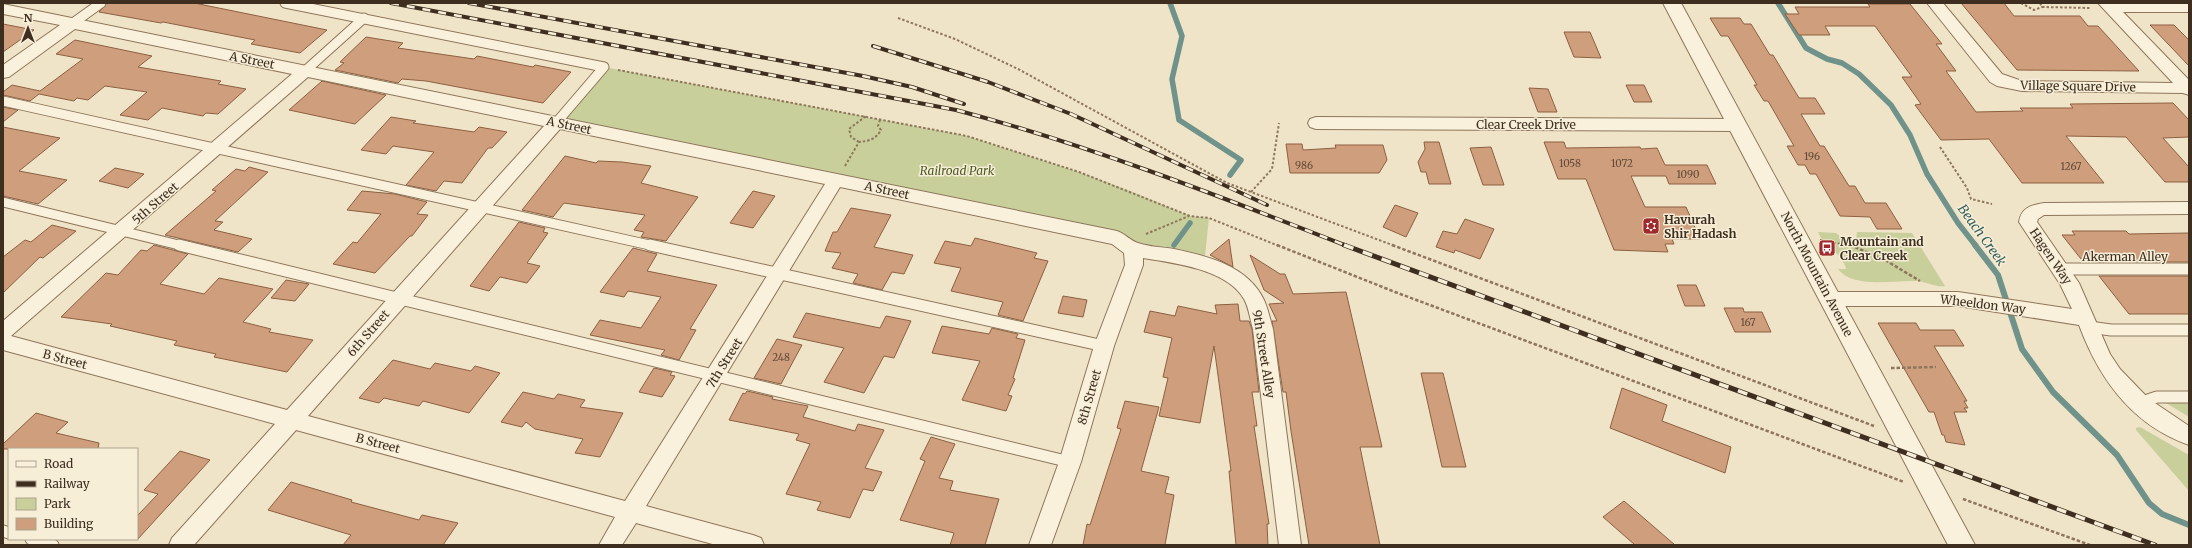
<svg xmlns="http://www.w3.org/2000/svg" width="2192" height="548" font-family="Merriweather,serif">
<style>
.green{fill:#c9cf9b}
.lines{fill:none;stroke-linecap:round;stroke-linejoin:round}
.stream-far1{stroke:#6f938a;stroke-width:5.5}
.stream{stroke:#6f938a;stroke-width:6}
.building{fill:#cf9f7d;stroke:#8d5f41}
.service-far1-casing{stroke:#8d765c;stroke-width:11}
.service-casing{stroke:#8d765c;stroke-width:13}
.minor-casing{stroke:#8d765c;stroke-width:2}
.tertiary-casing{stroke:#8d765c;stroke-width:2}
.path-far1{stroke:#8d765c;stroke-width:2;stroke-dasharray:2.5 2;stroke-linecap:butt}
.path{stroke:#8d765c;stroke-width:2.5;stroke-dasharray:3.5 2;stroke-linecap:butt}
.service-far1{stroke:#faf1dc;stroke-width:9}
.service{stroke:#faf1dc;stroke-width:11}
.minor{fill:#faf1dc;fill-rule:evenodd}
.tertiary{fill:#faf1dc;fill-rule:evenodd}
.rail-far1-casing{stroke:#3d2e20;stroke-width:4}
.rail-casing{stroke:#3d2e20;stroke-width:5}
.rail-far1{stroke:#f7eed8;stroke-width:2.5;stroke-dasharray:8;stroke-linecap:butt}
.rail{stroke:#f7eed8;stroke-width:3.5;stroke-dasharray:10;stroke-linecap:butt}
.labels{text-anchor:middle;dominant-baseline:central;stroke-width:3;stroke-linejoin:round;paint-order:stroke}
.number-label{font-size:10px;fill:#624a37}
.street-label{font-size:12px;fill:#3d2e20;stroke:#f7eed8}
.park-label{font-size:12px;font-style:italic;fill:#4d5a26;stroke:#f7eed8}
.poi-label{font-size:12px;font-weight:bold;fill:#3d2e20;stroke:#f7eed8;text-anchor:start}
.water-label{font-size:13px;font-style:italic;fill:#2f5d5a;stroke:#f7eed8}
</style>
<rect width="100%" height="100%" fill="#f0e4c8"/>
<g class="green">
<path d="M604,67L967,136L1079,172L1133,192L1190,216L1209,218L1205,256L556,123Z"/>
<path d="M1818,232L1836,233L1846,241H1856L1857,232L1912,233L1945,286C1937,288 1925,281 1915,281C1893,280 1853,289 1838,269H1846C1845,261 1834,252 1830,244H1824Z"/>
<path d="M2166,403H2189V417Z"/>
<path d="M2140,427L2189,455V491L2136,430V428Z"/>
</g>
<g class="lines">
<g class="stream-far1">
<path d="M1170,3L1182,36L1172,79L1179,120L1241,160L1230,175"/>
<path d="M1778,3L1806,48L1827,59L1842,63L1859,74L1891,105L1910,135L1927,174L1958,223L1976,246"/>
<path d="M1174,245L1190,223"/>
</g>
<path class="stream" d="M1975,245L1998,275L2022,349L2053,392L2117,455L2149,503L2162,514L2189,525"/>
</g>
<g class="building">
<path d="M107,3H194L327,30L300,53L251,44L255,40L163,22L161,23L99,12Z"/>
<path d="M1961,3H2004L2014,16H2080L2088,26H2098L2139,71L2017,70Z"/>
<path d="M1868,4H1910L1942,44H1936L1956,71H1946L1976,112L2023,111L2020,108H2073L2070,104L2173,103L2189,120V137L2163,138L2189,167V182H2165L2126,137L2066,136L2104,183H2022L1989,139L1941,140L1915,105L1921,104L1902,77H1912L1875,26H1825L1830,35H1799L1785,14H1799L1795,7H1870Z"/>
<path d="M1710,18H1740L1744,24H1751L1770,55H1773L1799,98H1815L1825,114H1801L1820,146H1824L1849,186H1855L1865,203H1886L1902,229H1877L1870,217L1840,216L1816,174H1810L1805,165H1798L1787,146H1794L1768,101H1764L1754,85H1757L1728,36H1721Z"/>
<path d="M3,24L34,30L3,52Z"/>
<path d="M2150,25H2174L2189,40V66Z"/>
<path d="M1564,32H1590L1601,58L1574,57Z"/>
<path d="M366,37L403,43L398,48L474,59L477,56L533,67L535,65L571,72L543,103L426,81L402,79L398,83L335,70L344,63L340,62Z"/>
<path d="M75,40L152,56L138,67L221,81L218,84L246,89L218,114L206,113L203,116L162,108L148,120L120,115L147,92L105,86L88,100L77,98L74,101L39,94L30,101L3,95V92L12,85L40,91L83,59L56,54Z"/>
<path d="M322,81L386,95L355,124L289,110Z"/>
<path d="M1626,85H1644L1652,102H1634Z"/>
<path d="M1529,88L1548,89L1557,112H1538Z"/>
<path d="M3,107L18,110L3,122Z"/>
<path d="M391,117L416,121L413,123L474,132L479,127L507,132L492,148H488L462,183L444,181L436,191L406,185L434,152L393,146L386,154L361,150Z"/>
<path d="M3,127L60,138L19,171L67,180L38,204L3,196Z"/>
<path d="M1424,142H1439L1451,184H1429L1426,172H1421L1418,162L1425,149Z"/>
<path d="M1544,142H1564L1566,148L1640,147L1641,149L1657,148L1665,165H1707L1716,184H1669L1666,176H1631L1645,207H1686L1700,239H1672L1674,244H1665L1668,252L1614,250L1586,179H1558Z"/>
<path d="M1286,144H1302L1303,150L1336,148L1335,145H1383L1387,160L1379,173H1290Z"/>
<path d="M1491,147L1504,185H1483L1470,148Z"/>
<path d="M565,156L596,163L598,161L622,162L651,166L641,183L698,197L666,241L641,237L644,232L634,230L645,215L564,203L553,217L522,210Z"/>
<path d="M249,167L268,172L215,221L223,222L214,230L252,239L238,252L165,235L216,191L212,190L236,169L245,171Z"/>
<path d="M115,168L144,174L128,188L99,181Z"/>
<path d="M362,191L395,194L427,202L417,214L428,215L412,236H410L375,273L333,264L353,242L357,243L381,214L347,210Z"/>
<path d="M753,191L775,196L753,228L730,223Z"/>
<path d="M1395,205L1418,213L1406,237L1383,227Z"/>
<path d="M851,208L891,215L874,247L913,255L904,274L892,272L882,290L853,283L858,274L832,268L841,253L825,251L833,232H837Z"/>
<path d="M1465,219L1494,229L1480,259L1455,250L1454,253L1436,247L1443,231L1457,234Z"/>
<path d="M519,222L545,228L543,232L548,233L527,263L540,266L527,283L500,277L489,291L470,286Z"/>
<path d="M52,225L76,231L43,258L40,257L3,293V257L25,240L31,242Z"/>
<path d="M2072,231H2126L2129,234L2189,233V262H2088L2086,259H2081L2062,235H2075Z"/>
<path d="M975,238L1037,253L1034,258L1048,261L1023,321L998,315L1003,302L951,291L961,268L934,263L945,241L971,246Z"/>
<path d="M1229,239L1233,267L1210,255Z"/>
<path d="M154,245L188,254L160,284L204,294L219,278L273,289L243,322L271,329L269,332L313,340L287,372L214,357L216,354L174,345L177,341L110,326L112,324L61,317L106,273L118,275L141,250L147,251Z"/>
<path d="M633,248L657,254L647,271L717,285L690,329L696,330L679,360L661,355L665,350L590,335L600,320L641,328L661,297L628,291L624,297L600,292Z"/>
<path d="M1250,255L1280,274H1285L1293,294L1346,292L1382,447H1360L1380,545H1309L1291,431L1286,392H1283L1272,321H1277L1269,304L1284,303L1264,290Z"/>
<path d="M2099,276H2189V314H2129Z"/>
<path d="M286,280L309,284L295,301L271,298Z"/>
<path d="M1677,285H1696L1705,306H1685Z"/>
<path d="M1063,296L1087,300L1083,317L1058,313Z"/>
<path d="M1238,304L1240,321H1249L1252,329L1259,392H1252L1257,426H1254L1269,524H1267L1268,545H1236L1229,471H1231L1214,346L1200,423L1159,416L1168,378L1163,377L1172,338L1144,332L1150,311L1175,316L1178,306L1217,314L1215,305Z"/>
<path d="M1724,308H1743L1744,312H1762L1771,332H1735Z"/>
<path d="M806,313L880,328L886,316L911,321L894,358L884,356L864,393L824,382L844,348L793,337Z"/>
<path d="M1878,323H1916L1920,330H1954L1964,346H1934L1967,401H1964L1968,408H1964L1967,412H1954L1965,445L1946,442L1944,435H1942L1934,412H1929Z"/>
<path d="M942,326L989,334L992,328L1018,334L1016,338L1025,340L1013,378L1015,379L1008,395L1012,396L1006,411L962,400L980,361L932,353Z"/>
<path d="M777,339L802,345L781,384L754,378Z"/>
<path d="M393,360L430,369L435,363L471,371L475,366L500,373L469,413L423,401L419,406L384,398L379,403L359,398Z"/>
<path d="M654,368L672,372L670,375L675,376L662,397L639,392Z"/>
<path d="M1421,373H1443L1466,467H1442Z"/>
<path d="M1622,388L1667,405L1662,421L1731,447L1725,473L1610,428Z"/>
<path d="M747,391L773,397L772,399L808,406L803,417L855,431L858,424L884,430L865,468L882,472L873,491L863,489L850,518L817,510L821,502L786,494L810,444L796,440L799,434L729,420L743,393L745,394Z"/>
<path d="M523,392L554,399L558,394L585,400L580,407L623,413L600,457L575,453L583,439L535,429L526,422L522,427L501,422Z"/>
<path d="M1125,401L1159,407L1141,471L1169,477L1165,493L1174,495L1165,545H1083L1087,524L1090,525L1121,429L1117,428Z"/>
<path d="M36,413L68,422L56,433L99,443L98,449H3V444Z"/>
<path d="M931,437L955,444L939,478L953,481L950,490L999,499L985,545H950L954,533L900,520L925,461L920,459Z"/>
<path d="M180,451L210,460L137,540V516L158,494L144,490Z"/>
<path d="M291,482L352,500L351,502L419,520L422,515L458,523L443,545H343L351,535L268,510Z"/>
<path d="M1624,501L1675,545H1635L1603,517Z"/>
</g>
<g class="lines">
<g class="service-far1-casing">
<g id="service-far1">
<path d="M285,3L604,67L556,123"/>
<path d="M73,23L101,3"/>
<path d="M305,71L364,18"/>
<path d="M3,101L654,246"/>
<path d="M3,202L183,246"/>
</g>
</g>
<g class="service-casing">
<g id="service">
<path d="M179,245L1070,462"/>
<path d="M650,245L1104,346"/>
<path d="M2061,269H2189"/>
<path d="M2089,327L2111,330H2189"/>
<path d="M2139,403L2157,397H2189"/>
<path d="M3,531L9,533"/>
<path d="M31,539L53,545"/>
</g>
</g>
<g class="minor-casing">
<g id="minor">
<path d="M1927,3H1943L2002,74L2022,81L2173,83L2098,3H2189V12H2123L2189,80V95L2183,93L2022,91L1997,86L1990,82Z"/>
<path d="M3,4L1117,231C1125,234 1131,241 1138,243C1149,247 1163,247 1174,249C1208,256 1248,266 1264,300C1268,309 1270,319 1273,329L1301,545H1279L1253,329C1250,319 1249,308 1244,299C1227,269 1174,263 1143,258V265L1114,346L1081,462L1051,545H1029L1059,462L1094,346L1125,265L1124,253L1112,244L840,187L646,506L753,535L761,538L764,545H716L636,523L622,545H599L615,517L296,430L194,545H169L172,538L275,424L3,350V321L292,74L75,29L9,77L3,78V65L60,25L3,14ZM308,77L544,126L287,410L11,336ZM560,129L825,184L625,501L308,416Z"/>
<path d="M1316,117L1737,119L1743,121L1745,125L1743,129L1737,131L1316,129L1310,127L1308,123L1310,119Z"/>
<path d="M2189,202V214L2044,215L2038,219L2037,222L2079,283L2110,354L2120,369L2149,399L2189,426V445C2132,425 2099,379 2079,325L1958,306H1831L1824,304L1821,299L1824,294L1831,292H1958L2072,309L2060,284L2019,222C2021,208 2031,205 2044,203Z"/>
</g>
</g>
<g class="tertiary-casing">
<path id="tertiary" d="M1663,3H1681L1975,545H1948Z"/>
</g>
<g class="path-far1">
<path d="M2021,3L2034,10L2042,7"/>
<path d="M2040,3L2042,7L2091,8"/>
<path d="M898,18L955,39L1018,69L1227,183L1395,246"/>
<path d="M618,70L967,136L1079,172L1190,216L1209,218L1279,246"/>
<path d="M859,142L851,137L849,129L866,116"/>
<path d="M1940,147L1967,188L1971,199L1992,204"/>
<path d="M845,166L859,142C869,141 876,139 881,130L878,126L880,120"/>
<path d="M1251,192L1272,169L1279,123"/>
<path d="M1146,234L1189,216"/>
<path d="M1820,240L1853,246"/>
</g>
<g class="path">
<path d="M1277,245L1395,292L1904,482"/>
<path d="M1392,245L1874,426"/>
<path d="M1850,245L1885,260L1920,281"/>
<path d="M1891,368L1936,367"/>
<path d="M1963,499L2090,545"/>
</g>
<use href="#service-far1" class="service-far1"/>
<use href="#service" class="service"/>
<use href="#minor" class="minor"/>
<use href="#tertiary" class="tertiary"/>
<g class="rail-far1-casing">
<g id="rail-far1">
<path d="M391,3L956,110C1089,145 1219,196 1347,246"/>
<path d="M469,3L863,76L912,87L964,104"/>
<path d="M873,46L988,82L1071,114L1267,205"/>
</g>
</g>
<g class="rail-casing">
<path id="rail" d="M1344,245L2155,545"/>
</g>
<use href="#rail-far1" class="rail-far1"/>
<use href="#rail" class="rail"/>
</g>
<defs>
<g id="synagogue-square" transform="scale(0.9)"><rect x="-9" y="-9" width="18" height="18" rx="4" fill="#9e2a2b" stroke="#f7eed8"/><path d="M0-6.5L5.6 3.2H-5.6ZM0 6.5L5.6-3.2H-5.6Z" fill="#fff"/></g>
<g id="bus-square" transform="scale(0.9)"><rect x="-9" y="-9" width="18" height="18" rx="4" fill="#9e2a2b" stroke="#f7eed8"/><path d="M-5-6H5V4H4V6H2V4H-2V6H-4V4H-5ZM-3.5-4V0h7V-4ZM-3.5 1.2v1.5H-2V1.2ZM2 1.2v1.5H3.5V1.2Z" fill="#fff"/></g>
</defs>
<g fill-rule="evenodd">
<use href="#synagogue-square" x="1651" y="226"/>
<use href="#bus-square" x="1827" y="248"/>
</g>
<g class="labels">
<g class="number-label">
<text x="1812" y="156">196</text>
<text x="1570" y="163">1058</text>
<text x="1622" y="163">1072</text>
<text x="1304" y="165">986</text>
<text x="2071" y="166">1267</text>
<text x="1688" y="174">1090</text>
<text x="1748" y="322">167</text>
<text x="781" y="357">248</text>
</g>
<g class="street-label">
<text transform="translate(252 60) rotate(11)">A Street</text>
<text transform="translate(2078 86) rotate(1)">Village Square Drive</text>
<text x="1526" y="124">Clear Creek Drive</text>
<text transform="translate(569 125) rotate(12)">A Street</text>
<text transform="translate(887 190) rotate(12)">A Street</text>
<text transform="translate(155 203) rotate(-41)">5th Street</text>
<text transform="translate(2051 256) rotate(56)">Hagen Way</text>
<text x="2125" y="256">Akerman Alley</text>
<text transform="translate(1817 274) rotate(62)">North Mountain Avenue</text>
<text transform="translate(1983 304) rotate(7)">Wheeldon Way</text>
<text transform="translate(368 333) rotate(-49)">6th Street</text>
<text transform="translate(1264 354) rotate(81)">9th Street Alley</text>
<text transform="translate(65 359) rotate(15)">B Street</text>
<text transform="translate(724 363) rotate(-58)">7th Street</text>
<text transform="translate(1089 397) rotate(-74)">8th Street</text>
<text transform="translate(378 443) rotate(15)">B Street</text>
</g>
<g class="park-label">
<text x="957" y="170">Railroad Park</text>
</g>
<g class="poi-label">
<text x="1664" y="219">Havurah<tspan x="1664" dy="14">Shir Hadash</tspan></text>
<text x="1840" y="241">Mountain and<tspan x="1840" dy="14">Clear Creek</tspan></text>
</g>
<g class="water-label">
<text transform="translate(1982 235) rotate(54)">Beach Creek</text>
</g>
</g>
<rect width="2192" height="548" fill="none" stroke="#3d2e20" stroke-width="8"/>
<rect x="8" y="448" width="130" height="92" fill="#f7eed8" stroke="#ada18e"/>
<rect x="16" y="461" width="20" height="6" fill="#faf1dc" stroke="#ada18e"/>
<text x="44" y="468" font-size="12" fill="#3d2e20">Road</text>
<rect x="16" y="481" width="20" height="6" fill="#3d2e20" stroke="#ada18e"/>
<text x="44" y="488" font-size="12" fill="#3d2e20">Railway</text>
<rect x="16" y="498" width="20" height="12" fill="#c9cf9b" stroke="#ada18e"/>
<text x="44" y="508" font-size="12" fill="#3d2e20">Park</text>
<rect x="16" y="518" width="20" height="12" fill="#cf9f7d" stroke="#ada18e"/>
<text x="44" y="528" font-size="12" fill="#3d2e20">Building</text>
<g transform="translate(28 28)" stroke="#f7eed8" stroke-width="3" paint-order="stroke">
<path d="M0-3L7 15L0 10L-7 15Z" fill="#3d2e20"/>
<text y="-6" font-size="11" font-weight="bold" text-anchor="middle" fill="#3d2e20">N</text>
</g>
</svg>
